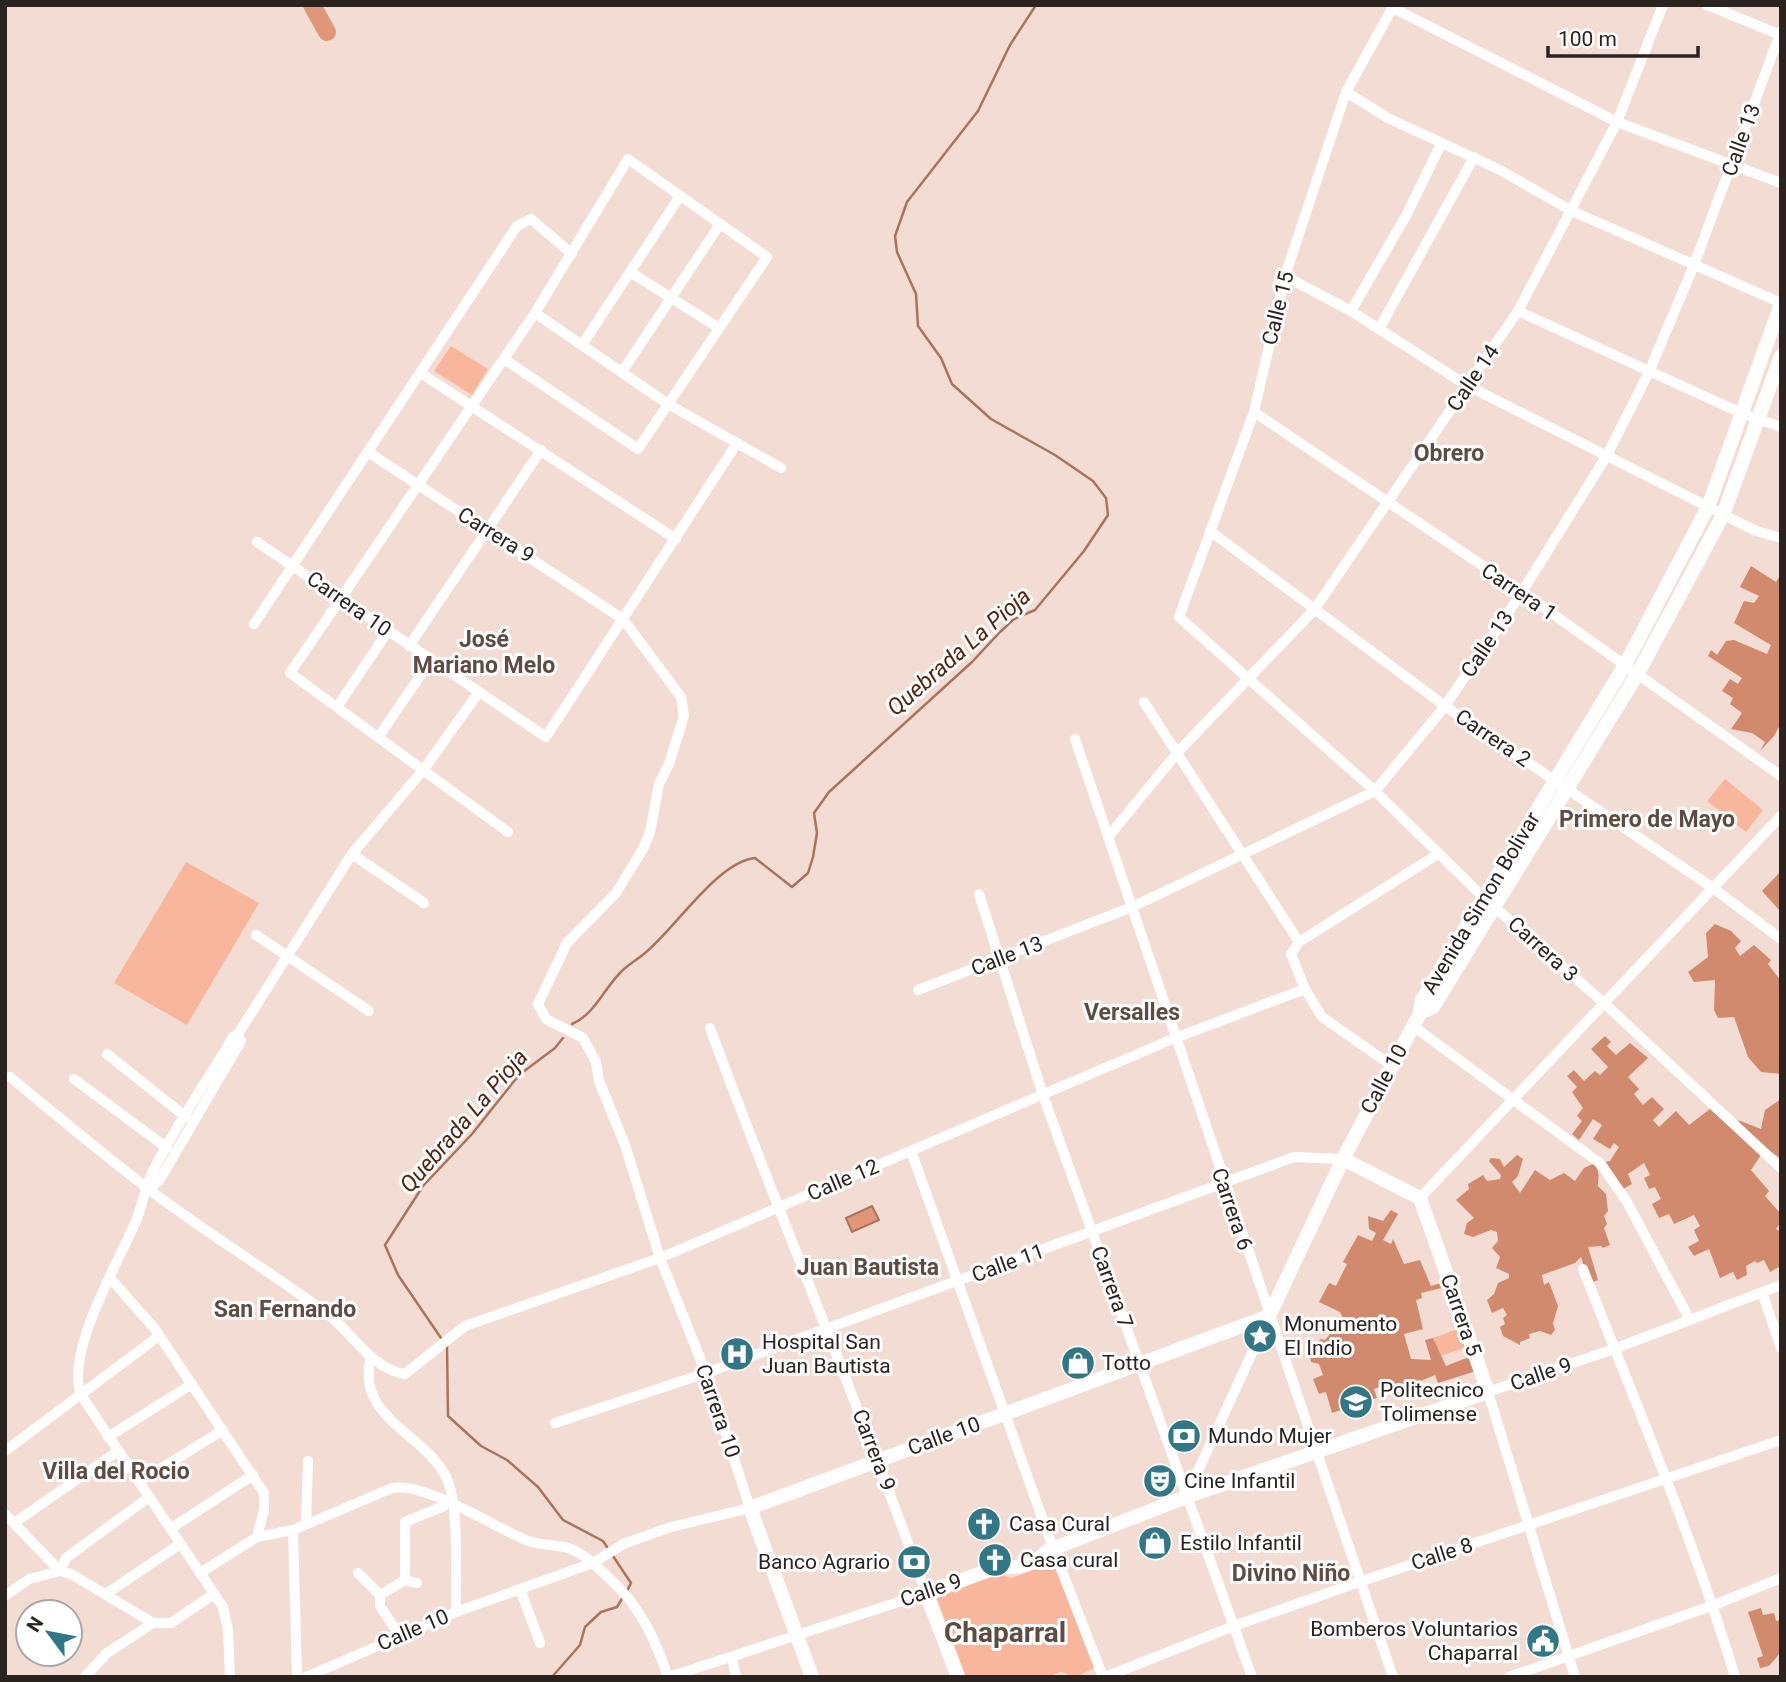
<svg xmlns="http://www.w3.org/2000/svg" width="1786" height="1682" font-family="Roboto,sans-serif">
<style>
.green{fill:#f8b79d}
.forest{fill:#d18a6d}
.water{fill:#df9679;stroke:#a9745e;stroke-width:2}
.lines{fill:none;stroke-linecap:round;stroke-linejoin:round}
.stream{stroke:#a9745e;stroke-width:2.5}
.river{stroke:#df9679;stroke-width:18}
.minor{stroke:#fff;stroke-width:10}
.major{stroke:#fff;stroke-width:14}
.labels{text-anchor:middle;dominant-baseline:central;stroke-width:6;stroke-linejoin:round;paint-order:stroke}
.street-label{font-size:21px;fill:#2b2320;stroke:#fff}
.poi-label{font-size:21px;fill:#2b2320;stroke:#fff;text-anchor:start}
.neighbourhood-label{font-size:23px;font-weight:bold;fill:#5e4b44;stroke:#fff}
.water-label{font-size:23px;font-style:italic;fill:#542511;stroke:#fff}
.district-label{font-size:28px;font-weight:bold;fill:#5e4b44;stroke:#fff}
</style>
<rect width="100%" height="100%" fill="#f3dcd4"/>
<g class="green">
<path d="M451,346L488,369L472,395L434,371Z"/>
<path d="M1725,779L1763,810L1746,832L1707,801Z"/>
<path d="M186,862L259,903L187,1025L114,983Z"/>
<path d="M1460,1328L1466,1347L1441,1356L1433,1338Z"/>
<path d="M1053,1562L1094,1668L1076,1677L1061,1672L1047,1677H966L937,1598L997,1574L1012,1578Z"/>
</g>
<g class="forest">
<path d="M1751,566L1776,582L1781,574V723L1774,736L1760,751L1765,742L1752,733L1731,729L1742,713L1730,704L1733,698L1722,691L1730,679L1738,684L1742,678L1708,656L1711,650L1717,655L1726,641L1734,640L1767,654L1771,645L1734,623L1744,601L1754,603L1759,596L1740,587Z"/>
<path d="M1781,871V912L1762,891Z"/>
<path d="M1715,924L1731,931L1741,941L1735,948L1740,956L1754,945L1771,960L1768,964L1781,981V1074L1761,1072L1748,1057L1734,1017L1718,1018L1714,1010L1715,980L1694,982L1688,972L1708,957L1706,933Z"/>
<path d="M1605,1036L1611,1042L1607,1046L1616,1055L1630,1043L1648,1058L1628,1077L1639,1089L1634,1094L1643,1105L1652,1097L1664,1109L1653,1120L1659,1127L1676,1111L1689,1125L1710,1109L1761,1155L1751,1170L1769,1191L1765,1196L1781,1214V1222L1776,1229L1781,1232V1266L1770,1272L1764,1260L1757,1263L1755,1261L1746,1266L1747,1275L1737,1280L1733,1272L1720,1278L1709,1249L1694,1256L1688,1247L1699,1241L1694,1230L1700,1226L1694,1215L1674,1224L1669,1214L1659,1218L1652,1204L1661,1199L1655,1187L1649,1189L1644,1178L1650,1175L1644,1163L1628,1174L1632,1184L1623,1189L1605,1162L1610,1161L1619,1147L1614,1143L1610,1149L1593,1139L1602,1125L1593,1119L1579,1140L1572,1134L1582,1121L1577,1116L1583,1108L1572,1092L1577,1087L1567,1076L1574,1070L1584,1081L1595,1071L1600,1075L1608,1067L1591,1049Z"/>
<path d="M1781,1099V1159L1744,1132L1738,1120L1761,1129L1765,1110Z"/>
<path d="M1517,1155L1523,1159L1518,1176L1512,1182L1520,1193L1535,1170L1550,1180L1564,1173L1575,1181L1584,1168L1593,1164C1601,1171 1598,1177 1598,1186L1606,1194L1608,1211L1604,1216L1607,1224L1604,1228L1610,1245L1603,1248L1601,1246L1588,1247L1598,1280L1589,1284L1581,1257L1575,1263L1542,1275L1544,1285L1549,1282L1558,1306L1553,1323L1555,1330L1551,1335L1540,1331L1529,1334L1530,1338L1520,1342V1345L1503,1336L1500,1327L1505,1324L1503,1318L1507,1315L1503,1308L1492,1313L1487,1300L1494,1294L1498,1283L1509,1278V1274L1496,1268L1500,1257L1492,1248L1498,1241L1497,1232L1491,1230L1473,1237L1464,1234L1467,1223L1474,1218L1456,1200L1469,1189L1468,1184L1483,1175L1487,1181L1500,1179L1501,1175L1489,1161L1491,1158L1500,1159L1504,1167Z"/>
<path d="M1391,1210L1398,1214L1383,1240L1391,1244L1393,1239L1404,1264L1420,1260L1431,1286L1444,1282L1446,1287L1421,1293L1422,1298L1416,1300L1423,1329L1404,1334L1411,1359L1431,1360L1425,1340L1433,1338L1446,1366L1469,1357L1477,1378L1473,1372L1438,1383L1435,1375L1416,1383L1417,1389L1394,1394L1390,1384L1374,1389L1377,1398L1332,1413L1326,1392L1319,1394L1313,1379L1323,1375L1319,1364L1311,1362L1309,1349L1321,1339L1325,1340L1343,1318L1340,1312L1319,1302L1329,1283L1336,1286L1347,1264L1343,1262L1358,1235L1372,1241L1376,1233L1369,1229L1368,1216L1383,1221Z"/>
<path d="M1761,1608L1763,1615L1774,1613L1776,1621L1781,1620V1652L1769,1666L1760,1668L1757,1658L1763,1656L1748,1612Z"/>
</g>
<path class="water" d="M872,1206L879,1220L852,1232L846,1218Z"/>
<g class="lines">
<g class="stream">
<path d="M572,1024C595,1014 603,990 620,973C627,965 637,960 645,953C675,929 717,862 755,858L792,887L808,873L813,857L817,833L814,813L829,792L972,662L1000,632L1014,619L1035,610L1084,551L1108,515L1106,498L1093,481L1055,455L991,419L952,384L941,358L918,326L916,294L897,252L895,236L907,202L978,111L1010,45L1036,5"/>
<path d="M443,1341L398,1275L385,1245L423,1186L472,1134L519,1075L555,1048L563,1038"/>
<path d="M447,1346L448,1416L481,1446L507,1460L538,1487L563,1520L603,1541L609,1550"/>
<path d="M613,1556L631,1583L627,1591"/>
<path d="M552,1677L580,1645L585,1627L601,1612L617,1607L623,1597"/>
</g>
<path class="river" d="M312,5L327,32"/>
<g class="minor">
<path d="M1394,5L1346,92L1285,276L1254,412L1179,617L1375,791L1483,897L1604,1003L1781,1168"/>
<path d="M1707,5L1781,35"/>
<path d="M1393,8L1617,122L1781,183"/>
<path d="M1346,92L1388,118L1500,170L1572,211L1781,303"/>
<path d="M630,272L719,328"/>
<path d="M1285,276L1351,311L1468,386L1756,531L1781,538"/>
<path d="M1351,311L1407,214L1441,144"/>
<path d="M1518,311L1741,413L1781,427"/>
<path d="M535,313L668,404L781,468"/>
<path d="M1379,329L1474,157"/>
<path d="M582,345L680,196"/>
<path d="M504,359L638,449L767,257L628,159L535,313L290,673L508,832"/>
<path d="M622,372L720,224"/>
<path d="M422,374L676,539"/>
<path d="M1254,412L1522,592L1781,776"/>
<path d="M1210,531L1445,706L1713,888L1781,939"/>
<path d="M257,542L546,737L737,443"/>
<path d="M254,624L517,226L531,219L572,254"/>
<path d="M409,646L541,450"/>
<path d="M1144,702L1299,942"/>
<path d="M337,707L388,631"/>
<path d="M379,736L431,660"/>
<path d="M1075,739L1393,1677"/>
<path d="M1108,837L1178,752L1314,610L1518,311L1617,122L1663,5"/>
<path d="M352,854L424,903"/>
<path d="M979,894L1043,1095L1252,1677"/>
<path d="M256,935L369,1011"/>
<path d="M918,990L1132,907L1375,791L1445,706L1522,592L1606,457L1649,372L1694,265L1781,31"/>
<path d="M1413,1026L1601,1164L1627,1202L1690,1320"/>
<path d="M107,1054L186,1117"/>
<path d="M1391,1065L1322,1017L1305,989L1291,954L1299,942L1438,854"/>
<path d="M10,1077C55,1114 100,1152 147,1188C206,1233 270,1271 330,1316C354,1335 372,1369 405,1374L465,1326L660,1258L1175,1038L1305,989"/>
<path d="M74,1079L167,1148"/>
<path d="M911,1151L1053,1548L1103,1677"/>
<path d="M148,1189L159,1181L241,1041L238,1034"/>
<path d="M1420,1198L1781,816"/>
<path d="M1583,1269C1636,1404 1693,1537 1735,1677"/>
<path d="M111,1279L155,1329L264,1493V1510L257,1537"/>
<path d="M1762,1292L1781,1348"/>
<path d="M371,1356C355,1419 423,1431 446,1477C460,1504 455,1579 456,1612"/>
<path d="M555,1423L706,1373L1294,1157L1343,1159"/>
<path d="M108,1437L192,1384"/>
<path d="M5,1451L159,1336"/>
<path d="M139,1482L223,1430"/>
<path d="M1186,1497L1269,1316"/>
<path d="M5,1514L60,1571L71,1574L153,1623"/>
<path d="M14,1523L118,1451"/>
<path d="M306,1524L308,1461"/>
<path d="M170,1529L253,1475"/>
<path d="M293,1530L297,1677"/>
<path d="M60,1571L66,1558L149,1497"/>
<path d="M200,1573L257,1537L293,1530L392,1488C426,1482 492,1526 526,1540C539,1546 554,1544 568,1548C584,1553 600,1569 611,1580C640,1606 656,1641 668,1677"/>
<path d="M358,1573L380,1595V1606L400,1636"/>
<path d="M405,1580V1522L444,1506L446,1501"/>
<path d="M520,1589L540,1643"/>
<path d="M106,1594L180,1544"/>
<path d="M380,1595L405,1580L417,1583"/>
<path d="M5,1596L29,1579L60,1571"/>
<path d="M732,1658L736,1677"/>
<path d="M85,1677L107,1653L153,1623H171L214,1594"/>
<path d="M230,1677L228,1630L223,1607L81,1395C65,1352 118,1263 136,1221C142,1206 145,1189 151,1175C174,1128 206,1083 233,1037L238,1034L352,854L424,769L479,692"/>
<path d="M306,1677L456,1612L593,1563L623,1544L671,1527L750,1508L706,1373L660,1258L625,1145L599,1081L596,1062L583,1038L546,1019L538,1004L567,943L616,893L643,849L650,832L659,784L669,764L684,716L681,697L623,619L368,452"/>
<path d="M669,1677L926,1593C859,1403 780,1218 710,1028"/>
<path d="M1105,1677L1234,1626L1362,1581L1781,1440"/>
<path d="M1509,1677L1714,1605L1781,1578"/>
<path d="M1575,1677L1488,1392L1614,1349L1781,1285"/>
</g>
<g class="major">
<path d="M1420,1013L1433,1007L1638,673L1723,515L1781,356"/>
<path d="M812,1677L750,1508L1269,1316L1343,1159L1420,1013L1422,1000L1625,665L1708,507L1781,304"/>
<path d="M958,1677L926,1593L1001,1566C1017,1570 1037,1564 1047,1551L1186,1497L1488,1392L1420,1198L1343,1159"/>
</g>
</g>
<defs>
<g id="sight-disc" transform="scale(1.75)"><circle r="9.5" fill="#327785" stroke="#fff"/><path d="M0-6L1.8-2.2L6-1.7L2.9 1.2L3.7 5.4L0 3.3L-3.7 5.4L-2.9 1.2L-6-1.7L-1.8-2.2Z" fill="#fff"/></g>
<g id="hospital-disc" transform="scale(1.75)"><circle r="9.5" fill="#327785" stroke="#fff"/><path d="M-5-5h3v3.5h4V-5h3V5h-3V1.5h-4V5h-3Z" fill="#fff"/></g>
<g id="shop-disc" transform="scale(1.75)"><circle r="9.5" fill="#327785" stroke="#fff"/><path d="M-5-2.5h2.3a2.7 3.5 0 0 1 5.4 0H5L5.5 6h-11ZM-1.5-2.5h3a1.5 2.3 0 0 0-3 0Z" fill="#fff"/></g>
<g id="school-disc" transform="scale(1.75)"><circle r="9.5" fill="#327785" stroke="#fff"/><path d="M0-5L7-2L0 1L-7-2ZM-4 1L0 2.5L4 1V4Q0 6-4 4Z" fill="#fff"/></g>
<g id="bank-disc" transform="scale(1.75)"><circle r="9.5" fill="#327785" stroke="#fff"/><path d="M-6-4H6V4H-6ZM0-2.3a2.3 2.3 0 1 0 0 4.6a2.3 2.3 0 1 0 0-4.6Z" fill="#fff"/></g>
<g id="theatre-disc" transform="scale(1.75)"><circle r="9.5" fill="#327785" stroke="#fff"/><path d="M-5-5.5Q0-4 5-5.5V0Q5 5 0 6Q-5 5-5 0ZM-3.3-2.5H-1v1.5H-3.3ZM1-2.5H3.3v1.5H1ZM-2.8 1Q0 5.5 2.8 1Z" fill="#fff"/></g>
<g id="church-disc" transform="scale(1.75)"><circle r="9.5" fill="#327785" stroke="#fff"/><path d="M-1.2-6h2.4v3.5h3.3v2.4h-3.3V6h-2.4V-.1h-3.3v-2.4h3.3Z" fill="#fff"/></g>
<g id="civic-disc" transform="scale(1.75)"><circle r="9.5" fill="#327785" stroke="#fff"/><path d="M-.6-6.5H3V-4.5H.6V-3L4-1V1h2V6H-6V1h2V-1L-.6-3ZM-1.2 2.5V6h2.4V2.5Z" fill="#fff"/></g>
</defs>
<g fill-rule="evenodd">
<use href="#sight-disc" x="1260" y="1336"/>
<use href="#hospital-disc" x="737" y="1354"/>
<use href="#shop-disc" x="1078" y="1363"/>
<use href="#school-disc" x="1356" y="1402"/>
<use href="#bank-disc" x="1184" y="1436"/>
<use href="#theatre-disc" x="1160" y="1481"/>
<use href="#church-disc" x="984" y="1524"/>
<use href="#shop-disc" x="1155" y="1543"/>
<use href="#church-disc" x="995" y="1560"/>
<use href="#bank-disc" x="914" y="1562"/>
<use href="#civic-disc" x="1543" y="1641"/>
</g>
<g class="labels">
<g class="street-label">
<text transform="translate(1741 140) rotate(-70)">Calle 13</text>
<text transform="translate(1278 308) rotate(-76)">Calle 15</text>
<text transform="translate(1473 378) rotate(-56)">Calle 14</text>
<text transform="translate(496 535) rotate(32)">Carrera 9</text>
<text transform="translate(1519 592) rotate(34)">Carrera 1</text>
<text transform="translate(349 604) rotate(35)">Carrera 10</text>
<text transform="translate(1487 644) rotate(-56)">Calle 13</text>
<text transform="translate(1493 738) rotate(34)">Carrera 2</text>
<text transform="translate(1481 903) rotate(-59)">Avenida Simon Bolivar</text>
<text transform="translate(1543 949) rotate(42)">Carrera 3</text>
<text transform="translate(1007 956) rotate(-21)">Calle 13</text>
<text transform="translate(1384 1079) rotate(-62)">Calle 10</text>
<text transform="translate(843 1180) rotate(-23)">Calle 12</text>
<text transform="translate(1232 1209) rotate(71)">Carrera 6</text>
<text transform="translate(1008 1263) rotate(-20)">Calle 11</text>
<text transform="translate(1112 1287) rotate(70)">Carrera 7</text>
<text transform="translate(1461 1315) rotate(71)">Carrera 5</text>
<text transform="translate(1541 1374) rotate(-19)">Calle 9</text>
<text transform="translate(718 1411) rotate(71)">Carrera 10</text>
<text transform="translate(944 1436) rotate(-20)">Calle 10</text>
<text transform="translate(874 1450) rotate(69)">Carrera 9</text>
<text transform="translate(1442 1554) rotate(-18)">Calle 8</text>
<text transform="translate(931 1590) rotate(-19)">Calle 9</text>
<text transform="translate(413 1630) rotate(-23)">Calle 10</text>
</g>
<g class="poi-label">
<text x="1284" y="1324">Monumento<tspan x="1284" dy="24">El Indio</tspan></text>
<text x="762" y="1342">Hospital San<tspan x="762" dy="24">Juan Bautista</tspan></text>
<text x="1102" y="1363">Totto</text>
<text x="1380" y="1390">Politecnico<tspan x="1380" dy="24">Tolimense</tspan></text>
<text x="1208" y="1436">Mundo Mujer</text>
<text x="1184" y="1481">Cine Infantil</text>
<text x="1009" y="1524">Casa Cural</text>
<text x="1180" y="1543">Estilo Infantil</text>
<text x="1020" y="1560">Casa cural</text>
<text x="890" y="1562" text-anchor="end">Banco Agrario</text>
<text x="1518" y="1629" text-anchor="end">Bomberos Voluntarios<tspan x="1518" dy="24">Chaparral</tspan></text>
</g>
<g class="neighbourhood-label">
<text x="1449" y="453">Obrero</text>
<text x="484" y="639">José<tspan x="484" dy="26">Mariano Melo</tspan></text>
<text x="1647" y="819">Primero de Mayo</text>
<text x="1132" y="1012">Versalles</text>
<text x="868" y="1267">Juan Bautista</text>
<text x="285" y="1309">San Fernando</text>
<text x="116" y="1471">Villa del Rocio</text>
<text x="1291" y="1573">Divino Niño</text>
</g>
<g class="water-label">
<text transform="translate(959 652) rotate(-41)">Quebrada La Pioja</text>
<text transform="translate(464 1121) rotate(-49)">Quebrada La Pioja</text>
</g>
<g class="district-label">
<text x="1005" y="1632">Chaparral</text>
</g>
</g>
<rect width="1786" height="1682" fill="none" stroke="#2b2320" stroke-width="14"/>
<g transform="translate(49 1633) rotate(302)"><circle r="33" fill="#ffffff" stroke="#aaa7a6" stroke-width="2"/>
<path d="M0-5L12 26L0 18L-12 26Z" fill="#327785"/>
<text y="-10" font-size="19" font-weight="bold" text-anchor="middle" fill="#2b2320">N</text>
</g>
<path d="M1548 46v10h150v-10" fill="none" stroke="#2b2320" stroke-width="3.5"/>
<text x="1558" y="46" font-size="21" fill="#2b2320" stroke="#ffffff" stroke-width="5" paint-order="stroke">100 m</text>
</svg>
